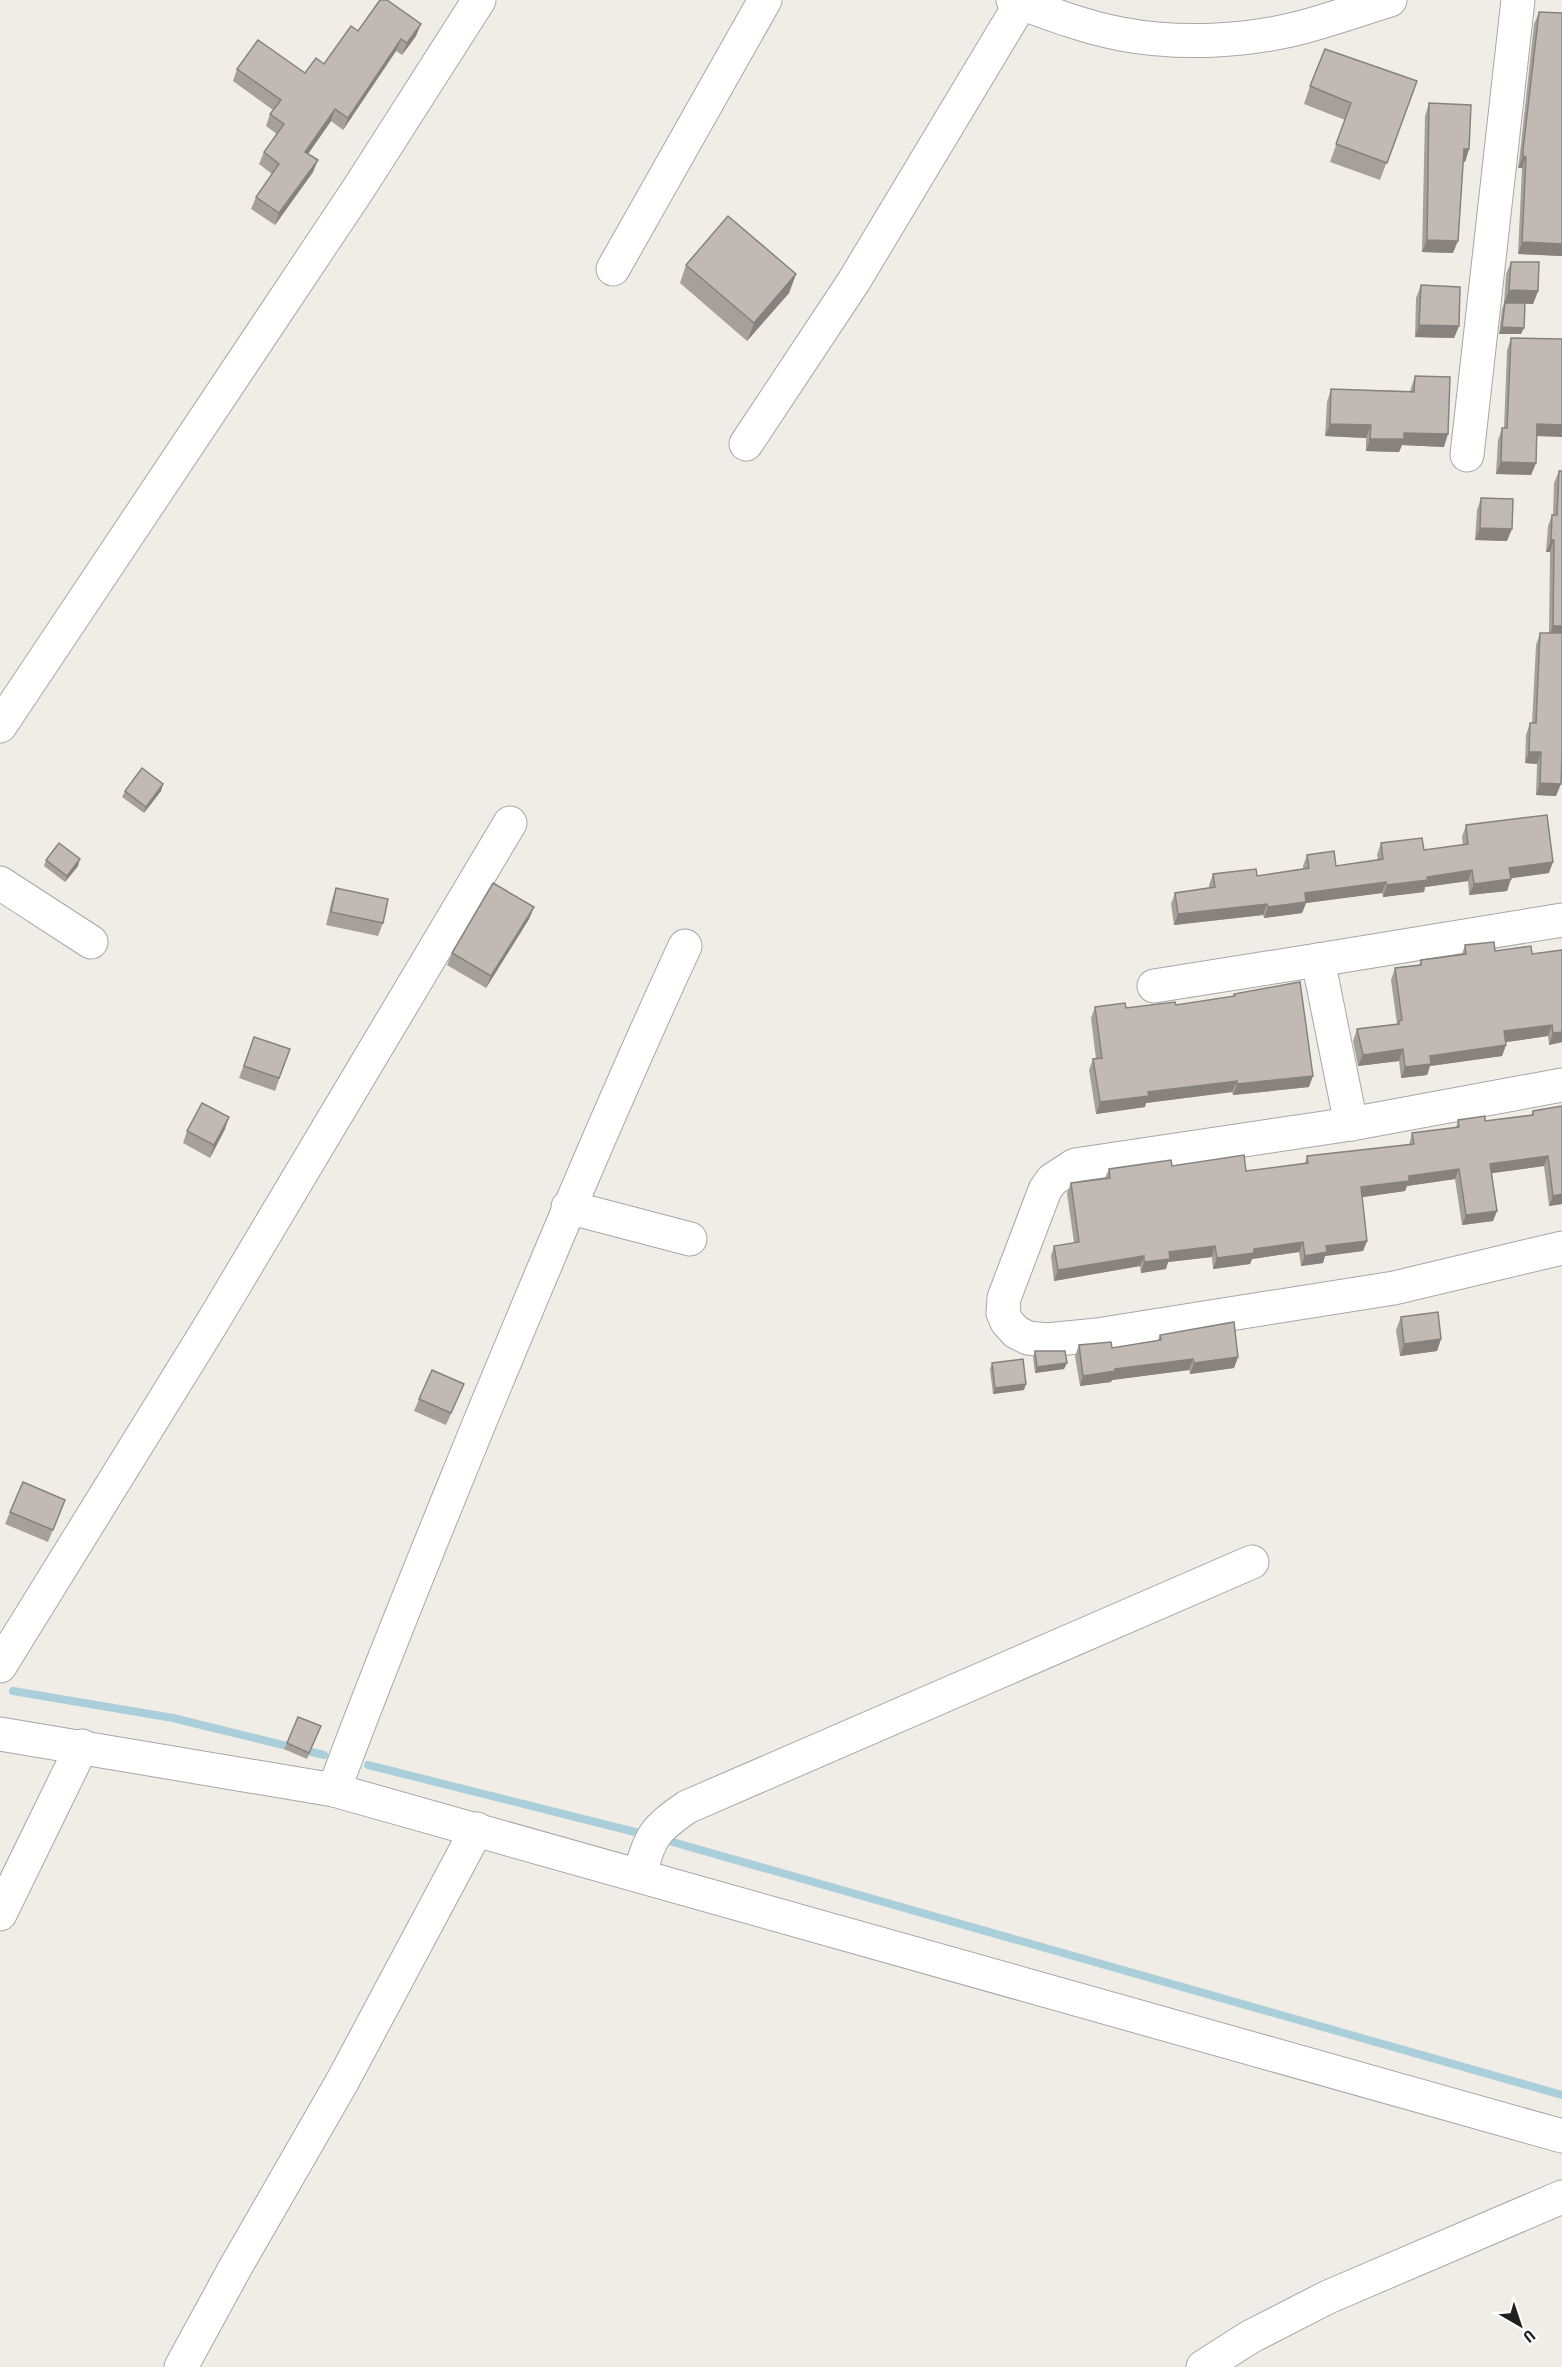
<svg xmlns="http://www.w3.org/2000/svg" width="1562" height="2367" font-family="'Roboto Condensed',sans-serif">
<style>
.lines{fill:none;stroke-linecap:round;stroke-linejoin:round}
.stream{stroke:#aacfdb;stroke-width:8}
.minor-casing{stroke:#a7a7a7;stroke-width:35}
.minor{stroke:#fff;stroke-width:33}
.wall{fill:#a6a09b}
.shaded-wall{fill:#87827e}
.building{fill:#c1bab4;stroke:#87827e;stroke-width:1.5}
</style>
<rect width="100%" height="100%" fill="#f0ede7"/>
<g class="lines">
<g class="stream">
<path d="M13,1691L173,1718L324,1755"/>
<path d="M368,1765L647,1835"/>
<path d="M662,1839L1562,2095"/>
</g>
<g class="minor-casing">
<g id="minor">
<path d="M1013,0C1048,13 1084,27 1121,34C1179,45 1246,42 1303,27C1332,19 1361,9 1390,0"/>
<path d="M613,269L765,0"/>
<path d="M746,444L854,281L1021,3"/>
<path d="M1467,455L1518,0"/>
<path d="M0,726L359,188L479,0"/>
<path d="M0,883L91,942"/>
<path d="M1154,986L1318,960"/>
<path d="M1562,1085L1351,1124L1075,1165L1052,1180L1045,1190L1004,1298L1003,1313L1007,1322L1016,1332L1028,1338L1047,1340L1097,1335L1394,1288L1562,1248"/>
<path d="M1351,1124L1318,960L1562,920"/>
<path d="M568,1207L690,1239"/>
<path d="M0,1666L212,1323L510,823"/>
<path d="M0,1734L334,1790L1562,2136"/>
<path d="M334,1790C380,1665 431,1542 481,1419C547,1260 613,1102 685,946"/>
<path d="M640,1875C649,1837 655,1829 687,1807L1252,1562"/>
<path d="M0,1914L82,1746"/>
<path d="M181,2367L235,2268L342,2082L477,1829"/>
<path d="M1203,2367L1250,2337L1328,2297L1562,2197"/>
</g>
</g>
<use href="#minor" class="minor"/>
</g>
<g class="wall">
<path d="M1539,12L1562,13V256L1518,254L1522,168H1518L1519,162L1534,24Z"/>
<path d="M358,31L416,36L402,55L396,51L343,130L331,121L308,154L313,172L275,225L251,209L256,197L272,174L259,164L264,152L277,134L266,126L270,114L273,110L233,81L237,69L305,73L324,64Z"/>
<path d="M1417,81L1380,180L1330,162L1345,120L1304,104L1310,86Z"/>
<path d="M1429,103L1469,149L1465,162H1463L1453,253L1422,252L1425,116Z"/>
<path d="M1511,262L1538,291L1533,304L1525,303L1521,334H1499L1502,309L1504,303L1506,274Z"/>
<path d="M686,265L796,274L789,293L747,341L680,283Z"/>
<path d="M1421,285L1459,326L1454,338L1415,337L1416,298Z"/>
<path d="M1511,338L1537,436L1536,463L1531,475L1496,474L1498,440L1502,428H1504L1507,350Z"/>
<path d="M1415,376L1444,447L1402,445L1399,452L1366,451V438L1325,436L1327,402L1331,389L1410,391Z"/>
<path d="M1559,471L1561,765L1556,796L1536,795L1537,764L1525,763L1526,735L1530,723H1532L1536,645L1540,633H1549L1550,552H1546L1548,526L1552,515H1553L1554,483Z"/>
<path d="M1481,498L1507,541L1475,540L1477,510Z"/>
<path d="M163,784L161,791L144,813L122,797L125,791Z"/>
<path d="M1466,825L1549,873L1511,878L1507,891L1469,895L1468,881L1425,887L1424,892L1383,897L1382,893L1306,903L1302,913L1264,918L1263,915L1174,925L1171,904L1175,893L1209,888V885L1213,874L1257,876L1303,869V866L1307,855L1336,866L1378,860L1377,855L1381,843L1424,850L1463,845L1462,837Z"/>
<path d="M46,860L78,866L65,882L44,866Z"/>
<path d="M336,888L383,923L378,936L326,925L332,900Z"/>
<path d="M534,907L529,919L486,988L447,965L452,953Z"/>
<path d="M1465,945L1495,951L1532,954L1562,950V1042L1549,1045L1548,1036L1506,1042V1045L1502,1056L1430,1066L1427,1075L1401,1078L1399,1061L1358,1066L1353,1041L1357,1029L1397,1024L1391,980L1395,968L1419,965L1421,960L1462,954Z"/>
<path d="M1234,994L1309,1087L1233,1095L1232,1092L1146,1103L1145,1107L1096,1114L1089,1070L1093,1059H1096L1091,1018L1095,1007L1126,1008L1176,1005L1233,997Z"/>
<path d="M254,1037L290,1049L275,1091L239,1078Z"/>
<path d="M1562,1106V1204L1549,1206L1544,1166L1492,1173L1497,1211L1493,1221L1462,1225L1455,1179L1407,1186L1405,1191L1362,1197L1367,1241L1363,1251L1325,1256L1323,1263L1301,1266L1299,1252L1252,1259L1250,1264L1213,1269L1212,1257L1168,1262L1166,1269L1141,1273L1140,1266L1054,1281L1051,1256L1054,1246L1074,1243L1067,1193L1071,1183L1105,1178L1109,1169L1172,1166L1246,1171L1305,1163L1307,1156L1409,1145L1412,1133L1456,1128L1458,1120L1485,1121L1531,1115L1533,1111Z"/>
<path d="M225,1129L210,1158L183,1143L187,1131Z"/>
<path d="M1401,1317L1441,1339L1437,1351L1400,1356L1396,1330Z"/>
<path d="M1160,1335L1238,1357L1234,1368L1190,1374L1189,1370L1112,1380L1111,1382L1080,1386L1075,1356L1079,1345L1112,1348L1158,1340Z"/>
<path d="M1035,1351L1067,1363L1064,1369L1035,1373L1033,1357Z"/>
<path d="M992,1363L1024,1390L993,1394L990,1369Z"/>
<path d="M459,1396L446,1425L414,1411L419,1399Z"/>
<path d="M65,1500L48,1542L5,1524L10,1512Z"/>
<path d="M321,1726L307,1759L284,1749L287,1743Z"/>
</g>
<g class="shaded-wall">
<path d="M421,24L416,36L402,55L407,43Z"/>
<path d="M401,39L396,51L343,130L348,118Z"/>
<path d="M335,109L331,121L301,164L305,152Z"/>
<path d="M1464,149H1469L1465,162L1459,161Z"/>
<path d="M1523,156L1526,157L1522,168H1518Z"/>
<path d="M318,160L313,172L275,225L279,213Z"/>
<path d="M1427,240L1458,241L1453,253L1422,252Z"/>
<path d="M1522,242L1562,244V256L1518,254Z"/>
<path d="M796,274L789,293L747,341L754,323Z"/>
<path d="M1509,290L1538,291L1533,304L1504,303Z"/>
<path d="M1419,325L1459,326L1454,338L1415,337Z"/>
<path d="M1502,327L1524,328L1521,334H1499Z"/>
<path d="M1330,424L1371,425L1366,438L1325,436Z"/>
<path d="M1537,424L1562,425V437L1533,436Z"/>
<path d="M1404,433L1448,434L1444,447L1402,445L1399,452L1366,451L1370,439Z"/>
<path d="M1501,462L1536,463L1531,475L1496,474Z"/>
<path d="M1480,528L1512,529L1507,541L1475,540Z"/>
<path d="M1551,540H1554L1550,552H1546Z"/>
<path d="M1553,626H1562V637H1549Z"/>
<path d="M1529,752H1541L1537,764L1525,763Z"/>
<path d="M1540,783L1561,784L1556,796L1536,795Z"/>
<path d="M163,784L161,791L144,813L146,807Z"/>
<path d="M80,859L78,866L65,882L67,876Z"/>
<path d="M1553,862L1549,873L1505,879L1509,868Z"/>
<path d="M1472,870L1468,881L1425,887L1424,892L1383,897L1387,885L1427,877Z"/>
<path d="M1511,879L1507,891L1469,895L1474,884Z"/>
<path d="M1386,882L1382,893L1306,903L1302,913L1264,918L1268,907L1305,893Z"/>
<path d="M1267,904L1263,915L1174,925L1178,914Z"/>
<path d="M534,907L529,919L486,988L491,976Z"/>
<path d="M1552,1025L1548,1036L1500,1043L1504,1031Z"/>
<path d="M1562,1032V1042L1549,1045L1553,1033Z"/>
<path d="M1506,1045L1502,1056L1430,1066L1427,1075L1401,1078L1405,1067L1430,1056Z"/>
<path d="M1403,1049L1399,1061L1358,1066L1363,1055Z"/>
<path d="M1313,1076L1309,1087L1233,1095L1237,1084Z"/>
<path d="M1237,1081L1232,1092L1146,1103L1145,1107L1096,1114L1100,1102L1148,1092Z"/>
<path d="M229,1117L225,1129L210,1158L214,1145Z"/>
<path d="M1548,1156L1544,1166L1486,1174L1490,1164Z"/>
<path d="M1459,1169L1455,1179L1407,1186L1405,1191L1357,1198L1361,1187L1409,1176Z"/>
<path d="M1562,1194V1204L1549,1206L1553,1196Z"/>
<path d="M1497,1211L1493,1221L1462,1225L1466,1215Z"/>
<path d="M1367,1241L1363,1251L1325,1256L1323,1263L1301,1266L1305,1256L1326,1246Z"/>
<path d="M1303,1242L1299,1252L1252,1259L1250,1264L1213,1269L1217,1258L1254,1249Z"/>
<path d="M1215,1246L1212,1257L1168,1262L1166,1269L1141,1273L1144,1262L1169,1252Z"/>
<path d="M1144,1256L1140,1266L1054,1281L1058,1270Z"/>
<path d="M1441,1339L1437,1351L1400,1356L1404,1344Z"/>
<path d="M1238,1357L1234,1368L1190,1374L1194,1363Z"/>
<path d="M1193,1359L1189,1370L1112,1380L1111,1382L1080,1386L1083,1376L1115,1369Z"/>
<path d="M1067,1363L1064,1369L1035,1373L1037,1367Z"/>
<path d="M1026,1384L1024,1390L993,1394L995,1388Z"/>
</g>
<g class="building">
<path d="M380,0H387L421,24L407,43L401,39L348,118L335,109L305,152L318,160L279,213L256,197L279,164L264,152L284,124L270,114L281,100L237,69L258,40L305,73L316,58L324,64L351,26L358,31Z"/>
<path d="M1539,12L1562,13V244L1522,242L1526,157L1523,156V150Z"/>
<path d="M1325,49L1417,81L1387,163L1336,144L1351,103L1310,86Z"/>
<path d="M1429,103L1471,105L1469,149H1464L1458,241L1427,240Z"/>
<path d="M728,216L796,274L754,323L686,265Z"/>
<path d="M1511,262H1539L1538,291L1509,290Z"/>
<path d="M1421,285L1460,287L1459,326L1419,325Z"/>
<path d="M1505,303H1525L1524,328L1502,327Z"/>
<path d="M1511,338L1562,339V425L1537,424L1536,463L1501,462L1502,428H1507Z"/>
<path d="M1415,376L1450,377L1448,434L1404,433V439H1370L1371,425L1330,424L1331,389L1414,392Z"/>
<path d="M1559,471H1562V626H1553L1554,540H1551L1552,515H1557Z"/>
<path d="M1481,498L1513,499L1512,529L1480,528Z"/>
<path d="M1540,633H1562V753L1561,784L1540,783L1541,752H1529L1530,723H1536Z"/>
<path d="M142,768L163,784L146,807L125,791Z"/>
<path d="M1547,815L1553,862L1509,868L1511,879L1474,884L1472,870L1427,877L1428,880L1387,885L1386,882L1305,893L1306,902L1268,907L1267,904L1178,914L1175,893L1215,887L1213,874L1256,869L1257,876L1309,868L1307,855L1334,851L1336,866L1383,859L1381,843L1422,838L1424,850L1468,844L1466,825Z"/>
<path d="M59,843L80,859L67,876L46,860Z"/>
<path d="M493,883L534,907L491,976L452,953Z"/>
<path d="M336,888L388,899L383,923L331,912Z"/>
<path d="M1494,942L1495,951L1531,946L1532,954L1562,950V1032L1553,1033L1552,1025L1504,1031L1506,1045L1430,1056L1431,1064L1405,1067L1403,1049L1363,1055L1357,1029L1399,1024V1021L1402,1020L1395,968L1421,965V960L1466,954L1465,945Z"/>
<path d="M1300,982L1313,1076L1237,1084V1081L1148,1092L1149,1096L1100,1102L1093,1059L1102,1058L1095,1007L1125,1003L1126,1008L1175,1002L1176,1005L1235,996L1234,994Z"/>
<path d="M254,1037L290,1049L279,1078L244,1066Z"/>
<path d="M202,1103L229,1117L214,1145L187,1131Z"/>
<path d="M1562,1106V1194L1553,1196L1548,1156L1490,1164L1497,1211L1466,1215L1459,1169L1409,1176V1181L1361,1187L1367,1241L1326,1246L1327,1252L1305,1256L1303,1242L1254,1249V1253L1217,1258L1215,1246L1169,1252L1170,1259L1144,1262V1256L1058,1270L1054,1246L1079,1242L1071,1183L1110,1178L1109,1169L1171,1160L1172,1166L1244,1155L1246,1171L1308,1163L1307,1156L1414,1144L1412,1133L1459,1127L1458,1120L1485,1116V1121L1533,1115V1111Z"/>
<path d="M1438,1312L1441,1339L1404,1344L1401,1317Z"/>
<path d="M1234,1322L1238,1357L1194,1363L1193,1359L1115,1369V1371L1083,1376L1079,1345L1111,1342L1112,1348L1161,1340L1160,1335Z"/>
<path d="M1035,1351H1065L1067,1363L1037,1367Z"/>
<path d="M1023,1359L1026,1384L995,1388L992,1363Z"/>
<path d="M432,1370L464,1384L451,1413L419,1399Z"/>
<path d="M23,1482L65,1500L53,1530L10,1512Z"/>
<path d="M298,1717L321,1726L309,1753L287,1743Z"/>
</g>
<g transform="translate(1520 2325) rotate(141)" stroke="#ffffff" stroke-width="4.5" paint-order="stroke">
<path d="M0-4.5L10 22L0 15L-10 22Z" fill="#202020"/>
<text y="-9" font-size="16" font-weight="bold" text-anchor="middle" fill="#202020">U</text>
</g>
</svg>
